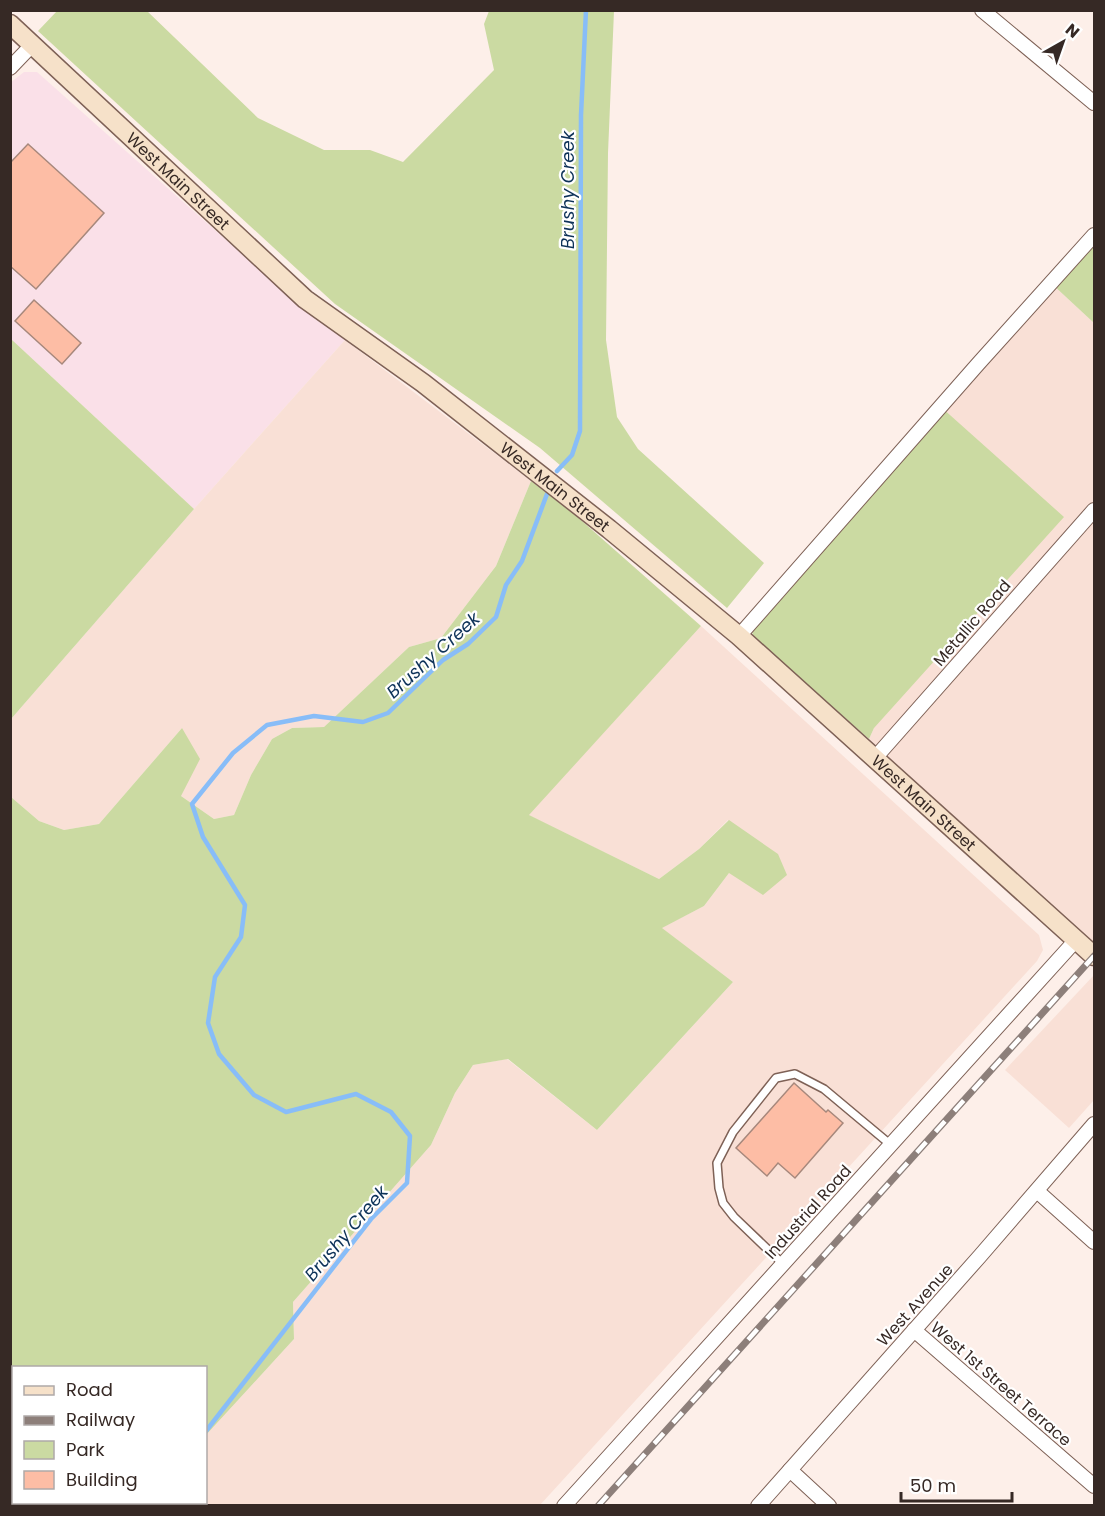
<svg xmlns="http://www.w3.org/2000/svg" width="1105" height="1516" font-family="Poppins,sans-serif">
<style>
.commercial{fill:#fae0e8}
.built{fill:#f9e0d6}
.green{fill:#cbdaa2}
.lines{fill:none;stroke-linecap:round;stroke-linejoin:round}
.stream{stroke:#88bdf8;stroke-width:4.5}
.building{fill:#fdbda5;stroke:#a7887c;stroke-width:1.5}
.service-casing{stroke:#7e6156;stroke-width:10}
.minor-casing{stroke:#7e6156;stroke-width:16}
.secondary-casing{stroke:#7e6156;stroke-width:21}
.service{stroke:#fff;stroke-width:7}
.minor{stroke:#fff;stroke-width:14}
.secondary{stroke:#f6e1c9;stroke-width:18}
.rail-casing{stroke:#8d7f7a;stroke-width:7}
.rail{stroke:#fff;stroke-width:4.5;stroke-dasharray:14;stroke-linecap:butt}
.labels{text-anchor:middle;dominant-baseline:central;stroke-width:4.5;stroke-linejoin:round;paint-order:stroke}
.street-label{font-size:16px;fill:#362925;stroke:#fff}
.water-label{font-size:18px;font-style:italic;fill:#0d3258;stroke:#fff}
</style>
<rect width="100%" height="100%" fill="#fdefe9"/>
<path class="commercial" d="M24,72H37L315,319L345,340L194,509L11,339L10,83Z"/>
<g class="built">
<path d="M1052,284L1094,323V942L1093,944L869,739L874,728L941,407Z"/>
<path d="M345,340L531,481L496,566L441,638L409,647L324,727L292,728L272,739L251,775L234,815L214,819L181,796L182,728L99,824L64,830L39,821L11,797V719L194,509Z"/>
<path d="M701,626L1039,935L1043,950L1037,961L540,1505L140,1506L143,1502H206V1435L294,1339L293,1302L431,1145L455,1093L473,1065L507,1059L597,1130L733,982L661,928L704,906L729,873L728,820L699,849L659,879L528,815Z"/>
<path d="M1094,975V1100L1069,1128L1005,1070Z"/>
<path d="M10,1410L14,1412V1502L22,1503L19,1505H11Z"/>
</g>
<g class="green">
<path d="M57,11H147L258,118L324,150H370L403,162L494,70L484,24L489,11H614L608,153L606,340L617,417L638,449L764,563L727,608L540,448L335,304L38,31Z"/>
<path d="M1094,238V323L1052,284Z"/>
<path d="M11,339L194,509L11,719Z"/>
<path d="M941,407L1064,517L874,728L869,739L753,637L751,620Z"/>
<path d="M531,481L574,514L701,626L529,815L659,879L699,849L729,820L778,854L787,875L763,895L729,873L704,906L662,928L733,982L597,1130L508,1059L473,1065L455,1093L431,1145L293,1302L294,1339L206,1435V1368H14L13,1412L10,1410L11,797L39,821L64,830L99,824L182,728L200,759L181,796L214,819L234,815L251,775L272,739L292,728L324,727L409,647L441,638L496,566Z"/>
<path d="M22,1502H143V1503L140,1506L19,1505Z"/>
</g>
<g class="lines">
<g class="stream">
<path d="M557,471L572,455L580,431L581,115L586,10"/>
<path d="M206,1431L371,1219L407,1183L410,1136L391,1112L356,1094L286,1112L254,1095L219,1054L208,1023L215,977L241,937L245,905L203,837L192,804L233,753L267,725L314,716L363,722L388,713L443,660L468,644L496,617L506,585L522,561L547,494"/>
<path d="M118,1506L122,1502"/>
</g>
</g>
<g class="building">
<path d="M28,144L104,213L36,289L10,266V163Z"/>
<path d="M34,300L81,343L62,364L15,321Z"/>
<path d="M794,1083L826,1112L828,1110L843,1123L795,1178L778,1163L767,1176L736,1148Z"/>
</g>
<g class="lines">
<g class="service-casing">
<path id="service" d="M783,1264L734,1217L723,1203L719,1188L717,1163L733,1132L776,1078L795,1074L824,1089L891,1145"/>
</g>
<g class="minor-casing">
<g id="minor">
<path d="M982,10L1094,103"/>
<path d="M10,68L33,44"/>
<path d="M739,636L978,364L1094,235"/>
<path d="M875,758L1094,510"/>
<path d="M1037,1191L1094,1242"/>
<path d="M914,1330L1094,1486"/>
<path d="M790,1470L829,1506"/>
<path d="M564,1506L1076,940"/>
<path d="M758,1506L980,1256L1094,1124"/>
</g>
</g>
<g class="secondary-casing">
<g id="secondary">
<path id="s1" d="M10,24L305,299L423,383L609,529L739,636L1094,956"/>
</g>
</g>
<use href="#service" class="service"/>
<use href="#minor" class="minor"/>
<use href="#secondary" class="secondary"/>
<g class="rail-casing">
<path id="rail" d="M598,1506L1094,956"/>
</g>
<use href="#rail" class="rail"/>
</g>
<g class="labels">
<g class="street-label">
<text stroke="none"><textPath href="#s1" startOffset="230">West Main Street</textPath></text>
<text stroke="none"><textPath href="#s1" startOffset="716">West Main Street</textPath></text>
<text transform="translate(972 623) rotate(-49)">Metallic Road</text>
<text stroke="none"><textPath href="#s1" startOffset="1202">West Main Street</textPath></text>
<text transform="translate(808 1212) rotate(-48)">Industrial Road</text>
<text transform="translate(915 1305) rotate(-48)">West Avenue</text>
<text transform="translate(1001 1384) rotate(41)">West 1st Street Terrace</text>
</g>
<g class="water-label">
<text transform="translate(567 190) rotate(-90)">Brushy Creek</text>
<text transform="translate(433 655) rotate(-42)">Brushy Creek</text>
<text transform="translate(346 1233) rotate(-50)">Brushy Creek</text>
</g>
</g>
<rect width="1105" height="1516" fill="none" stroke="#362925" stroke-width="24"/>
<rect x="12" y="1366" width="195" height="138" fill="#ffffff" stroke="#afa9a8" stroke-width="1.5"/>
<rect x="24" y="1386" width="30" height="9" fill="#f6e1c9" stroke="#afa9a8" stroke-width="1.5"/>
<text x="66" y="1396" font-size="18" fill="#362925">Road</text>
<rect x="24" y="1416" width="30" height="9" fill="#8d7f7a" stroke="#afa9a8" stroke-width="1.5"/>
<text x="66" y="1426" font-size="18" fill="#362925">Railway</text>
<rect x="24" y="1441" width="30" height="18" fill="#cbdaa2" stroke="#afa9a8" stroke-width="1.5"/>
<text x="66" y="1456" font-size="18" fill="#362925">Park</text>
<rect x="24" y="1471" width="30" height="18" fill="#fdbda5" stroke="#afa9a8" stroke-width="1.5"/>
<text x="66" y="1486" font-size="18" fill="#362925">Building</text>
<g transform="translate(1063 42) rotate(40)" stroke="#ffffff" stroke-width="4.5" paint-order="stroke">
<path d="M0-4.5L10 22L0 15L-10 22Z" fill="#362925"/>
<text y="-9" font-size="16" font-weight="bold" text-anchor="middle" fill="#362925">N</text>
</g>
<path d="M901 1492v9h111v-9" fill="none" stroke="#362925" stroke-width="3"/>
<text x="910" y="1492" font-size="18" fill="#362925" stroke="#ffffff" stroke-width="4.5" paint-order="stroke">50 m</text>
</svg>
